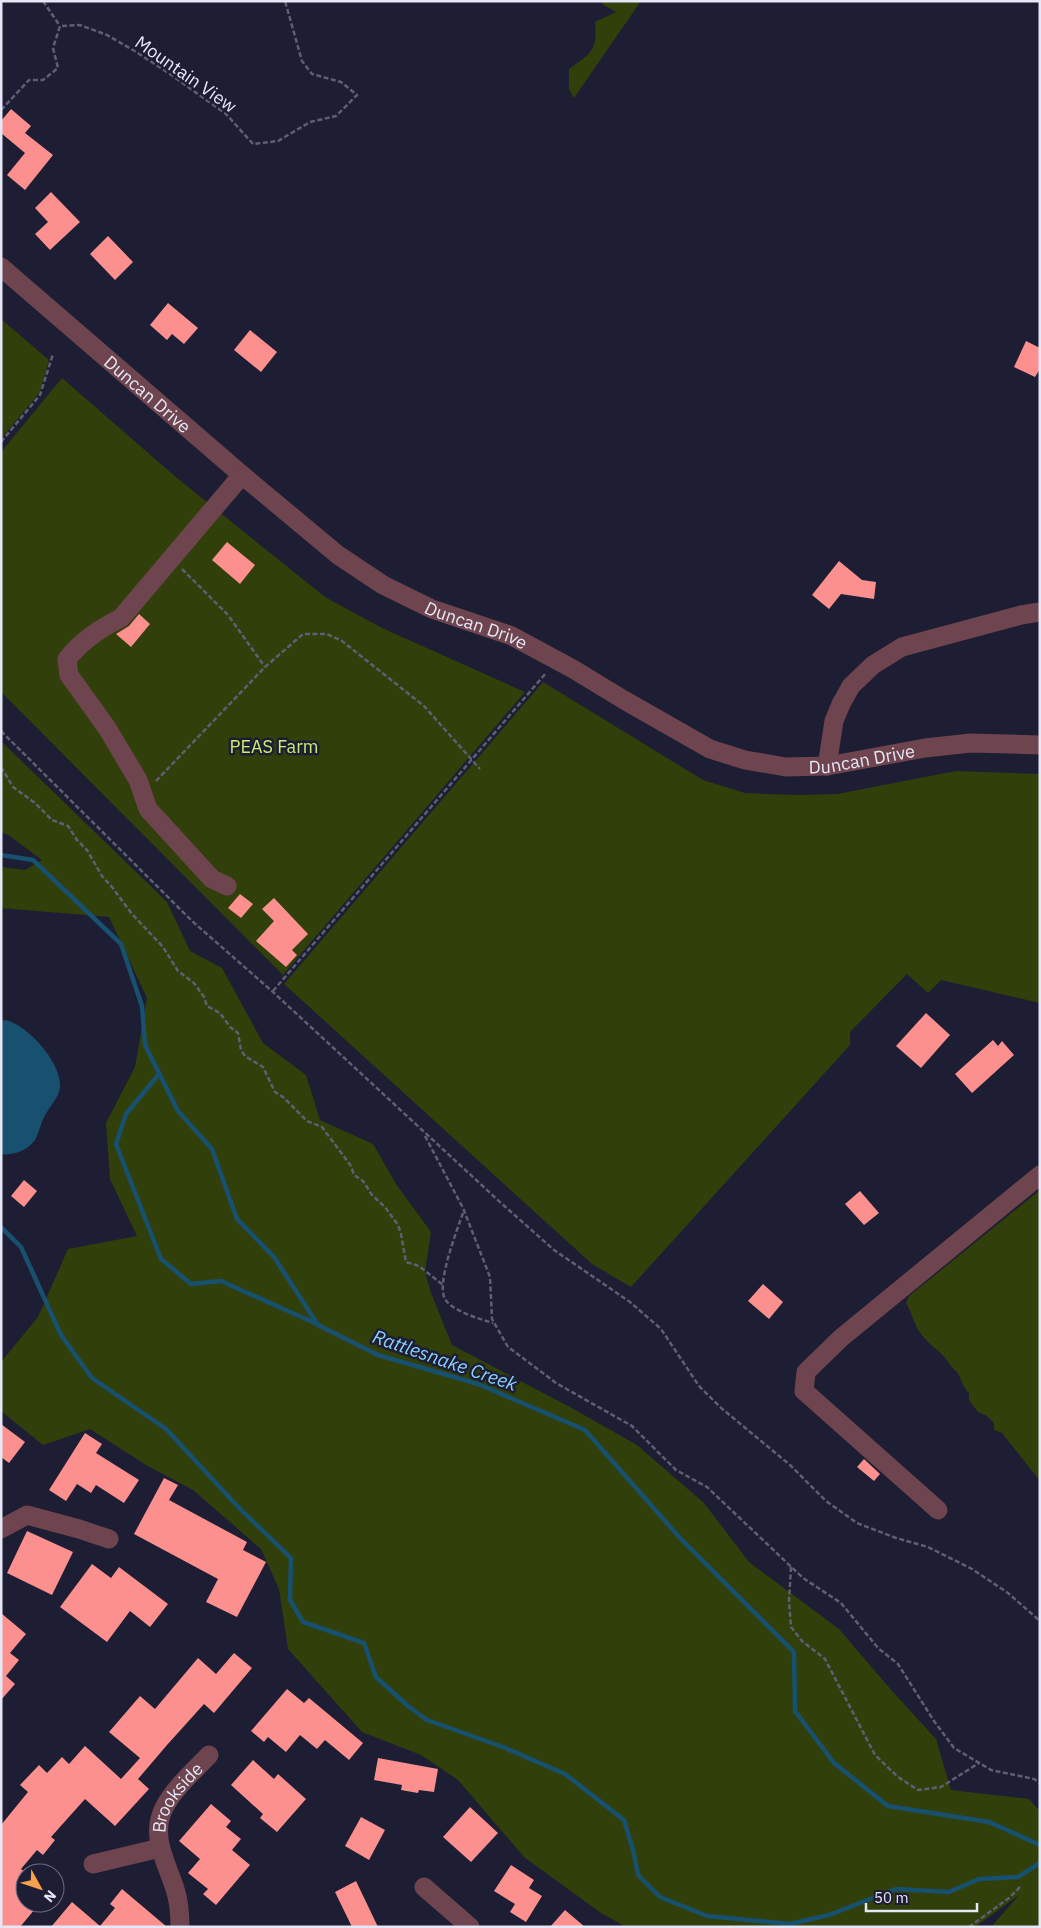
<svg xmlns="http://www.w3.org/2000/svg" width="1041" height="1928" font-family="'IBM Plex Sans',sans-serif">
<style>
.green{fill:#313f0b}
.water{fill:#18506f}
.lines{fill:none;stroke-linecap:round;stroke-linejoin:round}
.stream{stroke:#18506f;stroke-width:4.5}
.building{fill:#fb908e}
.path{stroke:#5e5f72;stroke-width:2.5;stroke-dasharray:5 2.5;stroke-linecap:butt}
.minor{stroke:#6e444e;stroke-width:19}
.labels{text-anchor:middle;dominant-baseline:central;stroke-width:5;stroke-linejoin:round;paint-order:stroke}
.street-label{font-size:18px;fill:#e5e7f6;stroke:#1d1d33}
.park-label{font-size:18px;fill:#c8ef70;stroke:#1d1d33}
.water-label{font-size:19px;font-style:italic;fill:#8ad0fe;stroke:#1d1d33}
</style>
<rect width="100%" height="100%" fill="#1d1d33"/>
<g class="green">
<path d="M604,1H641L574,98L569,89V69C590,54 598,51 595,22L616,12L602,4Z"/>
<path d="M1,319L49,360L40,392L1,439Z"/>
<path d="M62,378L177,478L325,597L382,628L525,692L283,975L1,692V452Z"/>
<path d="M543,682L703,780L745,793L796,795L837,794L956,771L1040,774V1003L941,980L928,993L907,974L850,1032V1045L631,1287L592,1264L284,984Z"/>
<path d="M1,741L167,902L190,951L222,968L263,1043L306,1075L320,1120L373,1144L396,1184L431,1232L425,1272L431,1293L452,1345L570,1407L637,1445L704,1503L749,1562L839,1629L893,1692L936,1739L951,1790L1029,1799L1040,1811V1927H991L1019,1895L975,1927H626L601,1913L524,1857L458,1780L421,1755L362,1732L288,1649L279,1589L261,1549L193,1490L146,1465L90,1429L43,1445L1,1411V1362L38,1317L68,1249L137,1236L110,1179L106,1123L135,1067L147,998L109,917L1,908V867L25,870L42,860L7,834L1,833Z"/>
<path d="M1040,1190V1481L1002,1433L994,1430V1423L987,1416L978,1412L969,1400V1393C961,1385 961,1376 956,1371C951,1367 949,1363 946,1359C939,1350 928,1344 921,1334C914,1325 912,1313 906,1303L909,1296Z"/>
</g>
<path class="water" d="M6,1020C28,1026 59,1060 60,1084C61,1095 52,1103 47,1112C41,1120 40,1131 35,1140C28,1150 13,1156 1,1154V1021Z"/>
<g class="lines">
<g class="stream">
<path d="M1,855L33,860L121,944L142,1006L145,1045L178,1111L212,1149L237,1219L274,1257L318,1325L378,1355L478,1384L585,1430L680,1538L794,1652L795,1711L834,1763L888,1806L989,1822L1040,1845"/>
<path d="M159,1074L126,1114L116,1144L161,1259L191,1284L221,1281L317,1324"/>
<path d="M1,1227L21,1247L61,1335L92,1378L166,1429L240,1509L291,1558L290,1600L303,1622L364,1643L376,1677L408,1706L427,1720L503,1747L565,1774L624,1820L633,1850L638,1875L660,1897L707,1916L790,1924L829,1915L896,1889L949,1892L979,1879L1018,1877L1040,1863"/>
</g>
</g>
<g class="building">
<path d="M11,109L31,126L25,133L53,155L25,190L7,175L25,153L1,133V121Z"/>
<path d="M51,192L80,222L50,250L35,234L48,222L35,208Z"/>
<path d="M108,236L133,262L115,280L90,254Z"/>
<path d="M168,303L198,328L184,344L172,334L167,340L150,325Z"/>
<path d="M250,330L277,352L261,372L234,350Z"/>
<path d="M1026,341L1040,348V369L1035,377L1014,367Z"/>
<path d="M227,542L255,565L240,584L212,560Z"/>
<path d="M839,561L862,580L876,582L874,599L841,594L829,609L812,595Z"/>
<path d="M139,614L150,624L131,647L116,634L129,626Z"/>
<path d="M240,894L253,904L241,918L228,908Z"/>
<path d="M274,898L308,934L292,950L297,955L286,967L256,941L274,921L262,909Z"/>
<path d="M926,1013L950,1035L921,1068L896,1046Z"/>
<path d="M993,1040L998,1046L1002,1041L1014,1055L972,1093L955,1074Z"/>
<path d="M24,1180L37,1191L24,1207L11,1196Z"/>
<path d="M860,1191L879,1213L864,1225L845,1204Z"/>
<path d="M763,1284L783,1302L769,1319L748,1301Z"/>
<path d="M1,1424L25,1442L9,1463L1,1457Z"/>
<path d="M85,1433L102,1444L96,1453L139,1480L124,1503L96,1485L91,1493L77,1484L66,1501L49,1490Z"/>
<path d="M864,1459L880,1474L874,1481L857,1467Z"/>
<path d="M164,1478L178,1485L169,1500L247,1542L243,1550L266,1562L237,1617L206,1602L218,1579L134,1534Z"/>
<path d="M27,1531L73,1552L52,1595L7,1573Z"/>
<path d="M92,1564L111,1578L119,1567L168,1604L150,1627L130,1611L107,1642L60,1607Z"/>
<path d="M1,1613L26,1634L10,1653L19,1660L6,1676L15,1684L1,1700Z"/>
<path d="M234,1653L252,1668L214,1713L204,1704L167,1745L138,1779L149,1789L115,1826L85,1799L51,1837L55,1840L43,1855L37,1850L21,1869L25,1872V1903H40L20,1927H1V1825L28,1792L20,1785L39,1765L47,1773L62,1757L69,1764L85,1746L121,1779L140,1758L109,1732L140,1696L155,1709L198,1658L216,1674Z"/>
<path d="M287,1689L304,1703L309,1698L363,1743L349,1760L325,1740L317,1749L300,1735L286,1752L268,1737L264,1742L251,1731Z"/>
<path d="M378,1758L438,1769L434,1792L419,1790L418,1793L401,1790L402,1785L374,1780Z"/>
<path d="M253,1760L274,1779L278,1774L306,1799L277,1832L260,1818L263,1814L231,1785Z"/>
<path d="M211,1804L231,1821L226,1827L241,1839L232,1850L250,1865L216,1905L203,1894L208,1889L188,1873L200,1859L179,1841Z"/>
<path d="M470,1807L498,1833L471,1862L443,1837Z"/>
<path d="M361,1817L385,1830L369,1860L345,1846Z"/>
<path d="M511,1865L534,1880L529,1888L542,1896L526,1922L510,1912L515,1904L494,1891Z"/>
<path d="M356,1881L378,1927H352L335,1892Z"/>
<path d="M122,1889L167,1927H51L72,1902L100,1926L115,1908L110,1904Z"/>
<path d="M565,1910L585,1927H550Z"/>
</g>
<g class="lines">
<g class="path">
<path d="M43,1L60,26"/>
<path d="M1,110L29,80H43L58,68L53,48L60,26L80,25L107,35L133,50L167,72L226,114L253,144L278,141L310,122L336,116L357,95L341,82L312,74L302,61L285,1"/>
<path d="M1,442L40,395L53,354"/>
<path d="M182,569L228,615L265,667"/>
<path d="M1,731L192,921L273,992L501,1203L554,1250L630,1302L661,1329L699,1386L720,1407L790,1465L826,1501L857,1523L896,1538L928,1547L972,1569L1008,1593L1040,1621"/>
<path d="M1,767L13,787L35,803L52,820L68,826L77,840L87,850L102,876L112,887L132,914L163,947L178,971L194,983L204,997L207,1006L220,1013L230,1027L238,1033L241,1050L245,1056L263,1067L275,1092L283,1097L307,1121L322,1127L351,1166L354,1175L363,1181L372,1195L385,1207L398,1225L401,1234L406,1262L419,1266L443,1285"/>
<path d="M156,781L265,667L303,634H327L342,641L424,706L480,769"/>
<path d="M273,991L546,673"/>
<path d="M425,1136L463,1208L490,1277L492,1319L508,1347L556,1383L632,1426L676,1470L707,1487L803,1578L841,1603L878,1648L898,1664L934,1721L954,1748L991,1770L1034,1779L1040,1783"/>
<path d="M463,1213C457,1230 436,1284 445,1299C452,1311 480,1319 493,1323"/>
<path d="M791,1567L789,1601L791,1627L802,1641L825,1659L875,1755L898,1777L918,1790L941,1787L979,1763"/>
<path d="M969,1927L1009,1898L1021,1886"/>
</g>
<g class="minor">
<path id="s1" d="M1,267L242,475L338,555L383,585L432,609L512,636L573,669L624,700L710,749L745,760L786,767L827,766L925,748L971,743L1040,745"/>
<path d="M827,766L834,721L841,704L851,686L873,665L902,647L1021,615L1040,612"/>
<path d="M227,886L212,879L148,809L138,780L107,728L69,675L67,659C83,640 99,629 121,618L242,475"/>
<path d="M938,1510L804,1391L806,1372L841,1338L1040,1175"/>
<path d="M1,1529L27,1515L79,1529L109,1539"/>
<path d="M93,1864L160,1848"/>
<path d="M424,1887L470,1927"/>
<path id="s2" d="M180,1927C180,1914 179,1901 175,1889C166,1861 150,1836 164,1808C174,1788 194,1771 209,1755"/>
</g>
</g>
<g class="labels">
<g class="street-label">
<text transform="translate(186 74) rotate(35)">Mountain View</text>
<text stroke="none"><textPath href="#s1" startOffset="194">Duncan Drive</textPath></text>
<text stroke="none"><textPath href="#s1" startOffset="599">Duncan Drive</textPath></text>
<text stroke="none"><textPath href="#s1" startOffset="1019">Duncan Drive</textPath></text>
<text stroke="none"><textPath href="#s2" startOffset="138">Brookside</textPath></text>
</g>
<g class="park-label">
<text x="274" y="746">PEAS Farm</text>
</g>
<g class="water-label">
<text transform="translate(445 1360) rotate(19)">Rattlesnake Creek</text>
</g>
</g>
<rect width="1041" height="1928" fill="none" stroke="#e5e7f6" stroke-width="5"/>
<g transform="translate(40 1888) rotate(130)"><circle r="24" fill="#1d1d33" stroke="#6d6e81"/>
<path d="M0-4L9 19L0 12L-9 19Z" fill="#f9a04c"/>
<text y="-8" font-size="14" font-weight="bold" text-anchor="middle" fill="#e5e7f6">N</text>
</g>
<path d="M866 1903v8h111v-8" fill="none" stroke="#e5e7f6" stroke-width="2.5"/>
<text x="874" y="1903" font-size="15" fill="#e5e7f6" stroke="#1d1d33" stroke-width="4" paint-order="stroke">50 m</text>
</svg>
